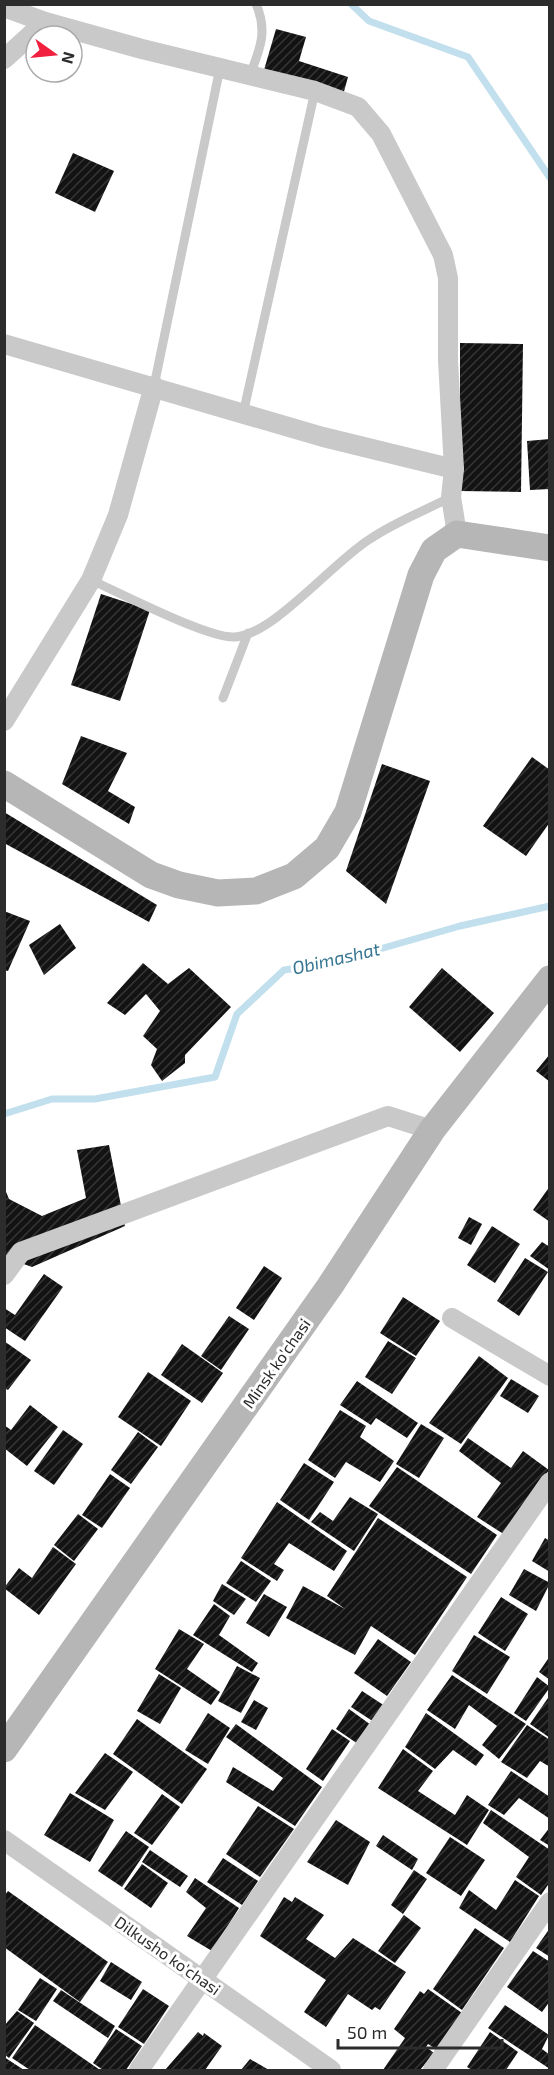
<svg xmlns="http://www.w3.org/2000/svg" width="554" height="2075" font-family="'Exo 2',sans-serif">
<style>
.lines{fill:none;stroke-linecap:round;stroke-linejoin:round}
.stream{stroke:#c2dfed;stroke-width:7}
.building{fill:url(#building-hatch)}
.lane{stroke:#c9c9c9;stroke-width:9}
.street{stroke:#c9c9c9;stroke-width:20}
.secondary{stroke:#b6b6b6;stroke-width:27}
.labels{text-anchor:middle;dominant-baseline:central;stroke-width:6;stroke-linejoin:round;paint-order:stroke}
.street-label{font-size:16px;fill:#2c2c2c;stroke:#fff}
.water-label{font-size:18px;font-style:italic;fill:#357592;stroke:#fff}
</style>
<defs>
<pattern id="building-hatch" width="6" height="6" patternUnits="userSpaceOnUse" patternTransform="scale(1.5)"><rect width="6" height="6" fill="#131313"/><path d="M-1 1l2-2M0 6l6-6M5 7l2-2" fill="none" stroke="#363636"/></pattern>
</defs>
<rect width="100%" height="100%" fill="#fff"/>
<g class="lines">
<g class="stream">
<path d="M351,4L369,21L468,57L550,178"/>
<path d="M4,1114L52,1099H95L215,1077L237,1014L284,970L331,963L460,926L550,906"/>
</g>
</g>
<g class="building">
<path d="M276,29L306,37L299,61L348,77L343,95L264,70Z"/>
<path d="M73,153L114,171L95,212L55,193Z"/>
<path d="M460,343L523,344L521,492L460,491Z"/>
<path d="M550,439V489L530,490L527,441Z"/>
<path d="M101,594L150,610L120,701L71,685Z"/>
<path d="M81,736L127,753L108,791L135,807L129,824L62,784Z"/>
<path d="M532,757L550,770V822L526,856L483,826Z"/>
<path d="M382,764L430,781L386,904L346,871Z"/>
<path d="M4,812L157,905L149,922L4,843Z"/>
<path d="M4,911L30,921L8,971L4,970Z"/>
<path d="M60,924L76,948L44,975L29,945Z"/>
<path d="M143,963L168,984L189,968L231,1007L185,1055V1063L162,1081L151,1065L157,1049L143,1036L160,1011L146,994L125,1015L107,1003Z"/>
<path d="M442,968L494,1013L460,1052L409,1007Z"/>
<path d="M550,1054V1082L536,1071Z"/>
<path d="M109,1145L125,1226L32,1267L4,1257V1187L9,1199L42,1216L86,1198L77,1150Z"/>
<path d="M550,1186V1222L533,1210Z"/>
<path d="M469,1217L482,1224L471,1245L458,1238Z"/>
<path d="M492,1226L520,1244L495,1283L467,1265Z"/>
<path d="M542,1242L550,1247V1270L530,1256Z"/>
<path d="M525,1258L548,1272L519,1316L497,1301Z"/>
<path d="M264,1266L282,1278L254,1320L236,1308Z"/>
<path d="M44,1274L63,1287L25,1341L4,1327V1308L15,1315Z"/>
<path d="M403,1297L440,1321L416,1356L380,1333Z"/>
<path d="M229,1316L249,1329L221,1370L201,1356Z"/>
<path d="M4,1341L31,1360L8,1390L4,1388Z"/>
<path d="M388,1341L416,1358L392,1394L365,1377Z"/>
<path d="M182,1344L223,1373L202,1403L161,1375Z"/>
<path d="M479,1356L508,1378L461,1444L429,1423Z"/>
<path d="M148,1372L191,1401L161,1446L118,1417Z"/>
<path d="M511,1379L539,1396L528,1413L500,1396Z"/>
<path d="M357,1381L418,1423L407,1438L376,1418L371,1425L340,1405Z"/>
<path d="M30,1405L58,1427L27,1466L4,1448V1425L11,1430Z"/>
<path d="M340,1410L366,1426L360,1437L394,1461L380,1482L346,1462L335,1478L308,1460Z"/>
<path d="M421,1424L444,1438L419,1478L396,1464Z"/>
<path d="M63,1430L83,1444L54,1485L34,1471Z"/>
<path d="M138,1432L158,1447L131,1484L111,1470Z"/>
<path d="M468,1438L511,1468L523,1451L549,1470L505,1535L477,1517L501,1483L459,1451Z"/>
<path d="M304,1463L334,1482L309,1520L280,1500Z"/>
<path d="M397,1467L497,1535L471,1574L369,1506Z"/>
<path d="M110,1474L130,1488L102,1528L82,1515Z"/>
<path d="M350,1497L378,1514L354,1551L311,1522L320,1512L333,1521Z"/>
<path d="M277,1502L347,1551L334,1571L289,1543L274,1564L284,1570L277,1581L241,1558Z"/>
<path d="M78,1514L98,1529L74,1561L54,1545Z"/>
<path d="M378,1518L467,1577L415,1655L371,1626L355,1655L286,1618L303,1586L345,1609L327,1596Z"/>
<path d="M545,1538L550,1541V1572L532,1561Z"/>
<path d="M53,1547L76,1564L39,1615L4,1588L19,1568L32,1578Z"/>
<path d="M241,1561L271,1581L256,1602L226,1583Z"/>
<path d="M524,1569L550,1583L536,1611L509,1595Z"/>
<path d="M222,1584L246,1599L234,1615L213,1601Z"/>
<path d="M264,1594L287,1607L269,1637L246,1623Z"/>
<path d="M501,1597L528,1614L505,1651L478,1633Z"/>
<path d="M214,1604L230,1616L219,1635L258,1663L252,1672L193,1635Z"/>
<path d="M179,1629L204,1644L187,1669L220,1692L211,1705L155,1669Z"/>
<path d="M474,1635L510,1657L487,1694L452,1671Z"/>
<path d="M378,1639L411,1662L387,1696L354,1673Z"/>
<path d="M550,1656V1680L539,1672Z"/>
<path d="M237,1666L260,1678L241,1713L218,1701Z"/>
<path d="M159,1674L181,1688L160,1724L137,1711Z"/>
<path d="M452,1675L526,1724L499,1759L482,1745L497,1726L469,1705L455,1729L427,1710Z"/>
<path d="M537,1677L550,1687L526,1721L514,1713Z"/>
<path d="M362,1691L385,1706L374,1722L351,1707Z"/>
<path d="M550,1695V1738L530,1724Z"/>
<path d="M254,1700L268,1708L256,1730L241,1722Z"/>
<path d="M349,1709L371,1725L358,1744L336,1729Z"/>
<path d="M208,1713L230,1728L208,1764L185,1750Z"/>
<path d="M426,1713L484,1755L476,1766L453,1750L435,1769L405,1747Z"/>
<path d="M137,1719L207,1769L182,1804L113,1754Z"/>
<path d="M236,1724L322,1787L295,1826L226,1782L233,1767L273,1791L283,1778L226,1737Z"/>
<path d="M527,1725L550,1740V1767L540,1761L527,1778L501,1762Z"/>
<path d="M332,1729L350,1741L323,1781L306,1769Z"/>
<path d="M403,1749L433,1771L418,1791L455,1815L467,1795L489,1810L467,1845L378,1788Z"/>
<path d="M105,1753L133,1772L105,1810L75,1793Z"/>
<path d="M511,1771L550,1797V1819L519,1798L504,1815L488,1805Z"/>
<path d="M70,1793L114,1820L90,1862L44,1835Z"/>
<path d="M162,1794L180,1807L152,1845L134,1833Z"/>
<path d="M258,1806L294,1829L260,1877L226,1854Z"/>
<path d="M491,1810L550,1850V1882L541,1895L516,1877L529,1857L483,1823Z"/>
<path d="M336,1820L370,1842L348,1885L307,1862Z"/>
<path d="M550,1827V1846L540,1840Z"/>
<path d="M126,1831L149,1847L122,1887L98,1871Z"/>
<path d="M383,1835L418,1859L412,1870L376,1846Z"/>
<path d="M450,1837L485,1860L461,1896L426,1873Z"/>
<path d="M150,1850L188,1876L180,1887L142,1862Z"/>
<path d="M223,1858L258,1881L242,1905L207,1882Z"/>
<path d="M142,1864L168,1883L151,1908L124,1889Z"/>
<path d="M414,1870L427,1879L403,1914L391,1905Z"/>
<path d="M195,1878L239,1908L212,1951L187,1936L206,1908L186,1892Z"/>
<path d="M515,1880L539,1896L510,1942L459,1908L469,1890L496,1910Z"/>
<path d="M8,1891L108,1962L80,2002L4,1947V1896Z"/>
<path d="M284,1897L292,1902L295,1897L324,1915L306,1939L335,1958L353,1938L406,1972L380,2010L375,2007L372,2010L348,1994L326,2027L304,2012L326,1980L260,1936Z"/>
<path d="M404,1915L421,1928L395,1963L378,1951Z"/>
<path d="M475,1928L504,1948L462,2010L433,1989Z"/>
<path d="M550,1928V1957L536,1948Z"/>
<path d="M533,1951L550,1962V2001L542,2012L507,1987Z"/>
<path d="M111,1962L142,1982L131,2000L100,1981Z"/>
<path d="M40,1978L57,1989L36,2021L18,2010Z"/>
<path d="M143,1989L169,2006L144,2044L118,2027Z"/>
<path d="M428,1989L462,2013L436,2049L428,2044L426,2047L434,2053L420,2070H383L405,2038L394,2029L420,1991L424,1994Z"/>
<path d="M61,1990L115,2026L108,2038L53,2001Z"/>
<path d="M505,2005L549,2035L542,2049L550,2055V2069L488,2028Z"/>
<path d="M17,2011L34,2023L9,2058L4,2054V2026Z"/>
<path d="M35,2025L100,2070H30L12,2058Z"/>
<path d="M116,2029L142,2046L126,2070H103L93,2063Z"/>
<path d="M198,2032L203,2036L204,2033L222,2046L205,2070H165Z"/>
<path d="M490,2032L518,2052L506,2070H472L467,2067Z"/>
<path d="M4,2057L24,2070H4Z"/>
<path d="M250,2059L269,2070H241Z"/>
</g>
<g class="lines">
<g class="lane">
<path d="M250,75C260,49 268,31 256,4"/>
<path d="M154,386L220,68"/>
<path d="M243,414L315,91"/>
<path d="M91,580C120,593 209,639 235,637C273,635 334,561 370,539C395,522 424,511 451,497"/>
<path d="M223,698L248,633"/>
</g>
<g class="street">
<path d="M4,7L45,22L142,49L315,91L358,107L381,134L443,255L448,278V360L454,469L451,497L457,534"/>
<path d="M4,59L45,22"/>
<path d="M4,344L323,437L454,469"/>
<path d="M4,721L91,580L118,515L154,386"/>
<path d="M4,1275L21,1252L388,1116L432,1130"/>
<path d="M452,1318L550,1376"/>
<path d="M4,1840L331,2070"/>
<path d="M139,2070L550,1482"/>
<path d="M433,2070L550,1902"/>
</g>
<g class="secondary">
<path d="M4,784L151,875L179,885L218,893L256,891L294,876L327,848L348,812L421,575L434,550L457,534L550,548"/>
<path d="M4,1749L330,1286L432,1130L550,979"/>
</g>
</g>
<g class="labels">
<g class="street-label">
<text transform="translate(276 1363) rotate(-55)">Minsk ko'chasi</text>
<text transform="translate(168 1955) rotate(35)">Dilkusho ko'chasi</text>
</g>
<g class="water-label">
<text transform="translate(336 958) rotate(-13)">Obimashat</text>
</g>
</g>
<rect width="554" height="2075" fill="none" stroke="#2c2c2c" stroke-width="12"/>
<g transform="translate(54 54) rotate(105)"><circle r="28" fill="#ffffff" stroke="#ababab" stroke-width="1.5"/>
<path d="M0-4.5L10 22L0 15L-10 22Z" fill="#f0203e"/>
<text y="-9" font-size="16" font-weight="bold" text-anchor="middle" fill="#2c2c2c">N</text>
</g>
<path d="M338 2039v9h164v-9" fill="none" stroke="#2c2c2c" stroke-width="3"/>
<text x="347" y="2039" font-size="18" fill="#2c2c2c" stroke="#ffffff" stroke-width="4.5" paint-order="stroke">50 m</text>
</svg>
